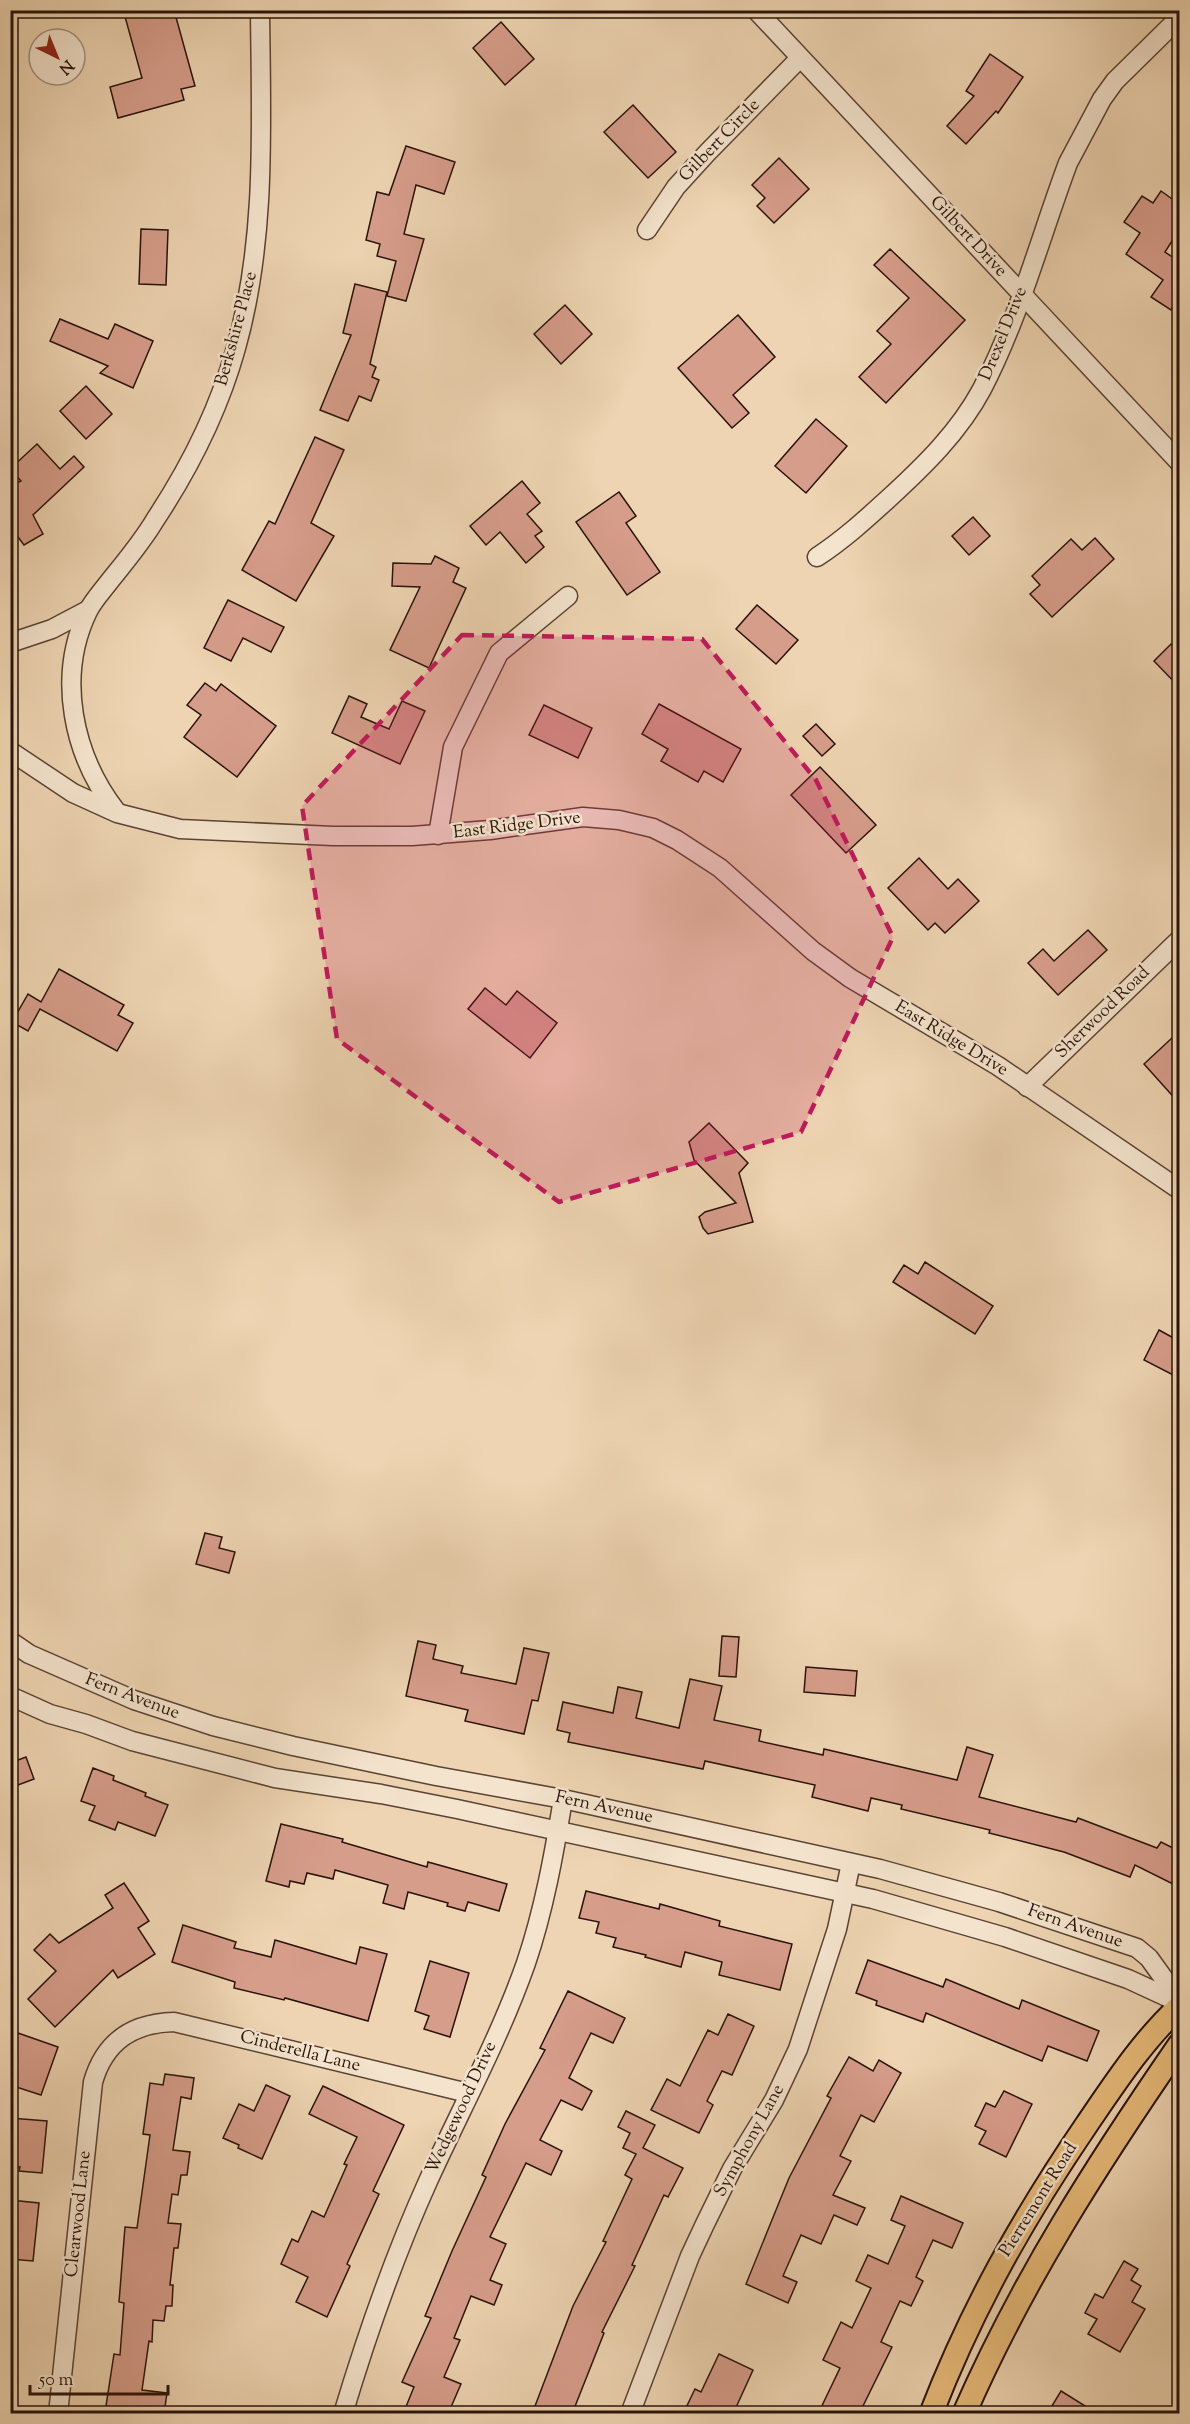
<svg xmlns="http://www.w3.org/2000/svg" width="1190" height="2424" font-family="'Sorts Mill Goudy',serif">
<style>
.building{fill:#d79d8b;stroke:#291308;stroke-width:1.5}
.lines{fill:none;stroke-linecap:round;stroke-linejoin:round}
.minor-casing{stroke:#5a4332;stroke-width:21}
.major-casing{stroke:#291308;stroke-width:26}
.minor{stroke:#f4e3cd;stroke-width:18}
.major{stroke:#e7ba79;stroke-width:22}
.marked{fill:#c2185b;fill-opacity:0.2;stroke:#c2185b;stroke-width:4.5;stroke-dasharray:12 8;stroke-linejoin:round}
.labels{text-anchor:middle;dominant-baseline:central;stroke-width:5;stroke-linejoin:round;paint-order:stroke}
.street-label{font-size:18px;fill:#291308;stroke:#f4e3cd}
</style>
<rect width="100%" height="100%" fill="#eed4b2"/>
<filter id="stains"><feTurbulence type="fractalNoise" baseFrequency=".00333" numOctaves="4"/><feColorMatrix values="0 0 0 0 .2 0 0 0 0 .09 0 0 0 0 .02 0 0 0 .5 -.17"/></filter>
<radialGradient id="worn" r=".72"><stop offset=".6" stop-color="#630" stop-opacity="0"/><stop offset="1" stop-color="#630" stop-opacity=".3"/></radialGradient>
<g class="building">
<path d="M134,10H174L195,86L181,89L184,100L118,118L110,87L142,78L124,13Z"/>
<path d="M501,22L534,59L505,85L473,48Z"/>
<path d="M990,54L1023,77L998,113L996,111L966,144L947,126L974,96L966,91Z"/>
<path d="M633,105L676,152L648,178L604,132Z"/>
<path d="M406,146L455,162L444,194L416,185L404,234L424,239L406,301L387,296L396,261L377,256L380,244L366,240L377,192L389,195Z"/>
<path d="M779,158L809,189L774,223L757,206L765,198L752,185Z"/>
<path d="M1161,191L1179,204V230L1165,252L1177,260L1179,257V298L1171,310L1151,297L1163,280L1126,254L1140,233L1124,222L1142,196L1153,203Z"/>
<path d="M141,229L168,230L166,285L139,284Z"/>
<path d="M890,249L965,320L886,403L859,377L891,344L877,331L909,298L874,265Z"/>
<path d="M355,284L387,292L370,364L376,367L372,377L379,380L371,401L359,396L348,421L320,410L351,335L343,333Z"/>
<path d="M565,305L592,334L561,364L534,334Z"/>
<path d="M738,315L775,357L733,395L749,413L732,428L678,368Z"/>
<path d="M60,319L108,339L115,324L153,341L133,388L100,373L108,366L50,341Z"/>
<path d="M86,386L112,414L86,439L60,411Z"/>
<path d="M816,419L847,446L806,493L775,466Z"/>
<path d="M315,437L344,450L311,523L334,536L296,601L242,570L269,521L275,524Z"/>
<path d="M37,444L60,469L74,456L84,467L33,515L43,534L24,545L10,526V486L21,481L10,469Z"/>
<path d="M522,481L540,503L527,514L542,531L535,536L544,547L526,563L500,532L486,545L470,526Z"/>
<path d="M619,492L636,516L626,523L660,572L627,595L576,522Z"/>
<path d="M973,517L990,536L969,555L952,536Z"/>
<path d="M1095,538L1114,559L1052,617L1030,594L1040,585L1032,576L1071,539L1082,550Z"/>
<path d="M435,556L459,568L453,582L466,588L429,668L390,650L420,587L392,586L393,563L431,564Z"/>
<path d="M228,600L284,627L271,652L243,638L231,661L204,648Z"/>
<path d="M757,605L798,640L776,664L736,629Z"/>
<path d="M1171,644L1179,653V687L1154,661Z"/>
<path d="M205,683L216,691L221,684L276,726L237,777L184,737L201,715L187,705Z"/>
<path d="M349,696L367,704L361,717L389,729L402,701L425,711L400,764L332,733Z"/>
<path d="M659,704L741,749L723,782L704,771L698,782L661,761L668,749L642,734Z"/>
<path d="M544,705L592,728L578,758L529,735Z"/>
<path d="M816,724L835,744L822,756L803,736Z"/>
<path d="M820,767L876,825L846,853L791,795Z"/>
<path d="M919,858L948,889L958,879L979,901L945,933L935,923L928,930L888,888Z"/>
<path d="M1088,930L1107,950L1058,995L1028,963L1043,949L1054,961Z"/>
<path d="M59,969L124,1005L118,1015L133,1023L117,1051L40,1009L28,1031L12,1022L28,994L41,1002Z"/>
<path d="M485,988L506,1005L517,991L557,1023L530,1058L468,1009Z"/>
<path d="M1173,1037L1179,1044V1103L1144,1064Z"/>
<path d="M709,1123L748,1163L739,1173L753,1222L708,1234L703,1228L699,1217L705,1212L736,1203L694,1160L689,1142Z"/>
<path d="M925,1262L993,1306L975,1334L893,1282L904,1265L918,1274Z"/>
<path d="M1159,1330L1179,1341V1378L1144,1360Z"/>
<path d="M205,1533L222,1537L219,1548L235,1552L229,1573L196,1564Z"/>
<path d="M722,1636L739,1637L736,1677L719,1676Z"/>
<path d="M418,1641L436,1645L433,1659L463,1666L461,1673L516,1684L524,1648L549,1653L538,1701L532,1700L524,1734L465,1721L468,1710L406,1696Z"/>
<path d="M806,1667L857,1671L855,1696L804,1692Z"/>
<path d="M690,1679L722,1686L714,1720L761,1730L759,1741L823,1755L824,1749L957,1780L967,1747L993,1755L979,1797L1076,1822L1078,1818L1157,1848L1161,1842L1179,1851V1887L1135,1865L1130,1877L1064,1852L989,1833L990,1830L901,1809L902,1805L871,1798L868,1811L812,1797L815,1785L705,1761L703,1769L568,1742L570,1733L557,1730L563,1702L613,1713L618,1687L642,1692L636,1718L679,1728Z"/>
<path d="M26,1757L34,1779L10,1788V1763Z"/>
<path d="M93,1768L114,1776L113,1780L146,1793L145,1796L168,1805L155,1836L118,1822L115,1830L89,1820L95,1806L81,1801Z"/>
<path d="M281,1824L343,1839L342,1842L427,1867L428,1862L507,1884L499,1911L468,1902L465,1911L447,1906L448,1903L408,1892L404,1909L383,1903L388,1885L335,1870L333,1879L307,1873L304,1884L290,1881L289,1887L266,1881Z"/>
<path d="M124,1883L149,1921L138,1928L155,1954L118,1978L113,1970L55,2027L28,1999L56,1971L34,1950L50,1934L59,1943L113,1908L105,1895Z"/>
<path d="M586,1891L659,1909L660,1904L720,1921L719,1926L792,1944L780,1990L719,1975L722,1962L685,1952L681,1967L645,1957L646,1955L613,1947L616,1938L596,1933L599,1922L579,1918Z"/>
<path d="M183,1925L236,1942L234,1948L271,1957L275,1940L356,1964L360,1947L387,1954L368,2021L285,1998L284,2000L234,1988L235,1982L172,1962Z"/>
<path d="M868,1960L943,1987L946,1979L1019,2009L1022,2000L1099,2031L1087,2061L1048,2046L1042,2061L926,2013L923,2022L876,2005L877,2001L856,1993Z"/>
<path d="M430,1961L469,1973L450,2037L424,2029L429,2016L415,2011Z"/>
<path d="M568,1991L625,2018L613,2043L591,2033L569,2078L592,2091L582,2110L561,2100L540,2140L562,2151L551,2175L526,2163L490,2237L506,2244L490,2280L502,2285L494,2305L471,2296L454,2338L460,2340L444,2377L461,2384L448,2414H403L414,2387L402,2382L431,2318L425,2316L452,2251L486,2177L482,2175L505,2124L545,2050L540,2048Z"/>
<path d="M728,2014L754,2026L732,2075L722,2071L707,2101L713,2105L699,2133L651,2110L667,2079L680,2086L708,2030L718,2035Z"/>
<path d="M18,2033L58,2047L41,2095L10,2085V2055Z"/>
<path d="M849,2057L873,2071L879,2060L901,2073L874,2122L861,2115L840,2156L851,2161L833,2195L865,2208L857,2225L834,2215L821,2244L801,2235L783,2276L797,2282L788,2303L746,2284L789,2178L831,2098L827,2096Z"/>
<path d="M165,2074L194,2078L191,2099L181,2097L173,2150L190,2152L187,2175H181L178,2195L172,2194L168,2223L181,2224L178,2248H174L170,2285H173L172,2306H166L164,2321L153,2320L152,2342L149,2341L142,2390L167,2393L164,2414H154L106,2406L114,2354L120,2355L124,2303L119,2302L125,2227L137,2228L150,2135L143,2134L150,2083L163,2085Z"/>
<path d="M266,2085L290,2096L262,2159L238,2148L239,2145L223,2138L239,2104L254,2111Z"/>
<path d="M323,2086L404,2125L373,2191L379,2194L347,2264L350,2266L327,2317L296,2302L308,2277L281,2264L292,2239L298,2242L312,2211L324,2217L347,2165L344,2164L357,2137L309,2114Z"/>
<path d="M1004,2091L1032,2104L1006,2157L979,2144L986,2131L975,2126L986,2103L995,2107Z"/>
<path d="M626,2111L655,2125L643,2148L683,2168L668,2197L664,2195L632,2265L635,2266L602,2332L604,2333L572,2414H532L573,2306L606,2242L603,2241L632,2179L625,2175L636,2154L623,2148L630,2133L618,2127Z"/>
<path d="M10,2118L47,2121L42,2173L19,2171L20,2167L10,2166Z"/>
<path d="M901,2196L963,2223L952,2248L933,2240L916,2277L923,2281L911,2306L900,2301L881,2342L892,2347L859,2414H818L840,2368L823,2360L841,2322L852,2328L871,2288L856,2281L868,2255L888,2264L905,2226L891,2220Z"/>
<path d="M10,2200L39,2203L33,2261L10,2259Z"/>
<path d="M1124,2261L1138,2269L1131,2280L1141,2286L1132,2302L1145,2309L1120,2352L1088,2334L1097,2319L1085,2313L1095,2294L1103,2298Z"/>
<path d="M719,2354L753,2370L733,2414H683L695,2389L701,2392Z"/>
<path d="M1061,2391L1098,2414H1047Z"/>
</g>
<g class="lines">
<g class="minor-casing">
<g id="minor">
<path d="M756,10L1180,463"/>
<path d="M647,230L676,187L707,153L800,58"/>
<path d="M817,557C843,540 865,520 888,499C924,466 959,432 982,389C1019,318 1040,238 1068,163L1102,99L1115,81L1180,17"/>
<path d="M10,643L52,629L88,610"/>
<path d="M10,751L73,793L117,813L180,829L333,836H412L490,830L583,817L619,820L653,828L677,840L720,868L813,951L850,978L998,1066L1180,1190"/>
<path d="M116,811C73,755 56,677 88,611C93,601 102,591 109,582C125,562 142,542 155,520C190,467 219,409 236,348C267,238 261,124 260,10"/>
<path d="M438,835L453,747L499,653L568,596"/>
<path d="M1027,1087L1180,939"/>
<path d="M10,1641L29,1654L134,1700L213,1726L293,1746L436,1776L563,1799L880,1869L999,1902L1137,1948L1149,1958L1180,2001"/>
<path d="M10,1696L50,1714L86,1724L132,1741L275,1778L381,1794L457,1809L873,1899L1005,1937L1128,1979L1180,2003"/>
<path d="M58,2414L93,2082C105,2041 133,2023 174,2022L468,2093"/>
<path d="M343,2414C367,2334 395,2254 429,2179C462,2107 500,2037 526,1963C544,1910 554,1854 563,1799"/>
<path d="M630,2414L690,2256L705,2224L732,2169L774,2100L798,2049L837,1929L851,1863"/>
</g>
</g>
<g class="major-casing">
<g id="major">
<path d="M931,2414C972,2308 1023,2218 1087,2124C1115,2083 1143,2040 1180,2006"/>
<path d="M964,2414C1022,2281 1098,2163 1180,2044"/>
</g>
</g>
<use href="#minor" class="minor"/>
<use href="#major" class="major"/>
</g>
<path class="marked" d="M462,635L702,639L816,780L893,937L801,1132L559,1202L337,1039L302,806Z"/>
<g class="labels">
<g class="street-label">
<text transform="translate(720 141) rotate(-46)">Gilbert Circle</text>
<text transform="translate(968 237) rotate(47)">Gilbert Drive</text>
<text transform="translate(237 329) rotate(-75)">Berkshire Place</text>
<text transform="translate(1004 334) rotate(-68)">Drexel Drive</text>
<text transform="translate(517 826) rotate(-7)">East Ridge Drive</text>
<text transform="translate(1103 1013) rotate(-44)">Sherwood Road</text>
<text transform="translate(951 1039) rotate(31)">East Ridge Drive</text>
<text transform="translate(132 1697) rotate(21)">Fern Avenue</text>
<text transform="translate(604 1808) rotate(12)">Fern Avenue</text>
<text transform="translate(1075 1927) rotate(19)">Fern Avenue</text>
<text transform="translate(300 2052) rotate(14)">Cinderella Lane</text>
<text transform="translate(462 2108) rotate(-65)">Wedgewood Drive</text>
<text transform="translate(750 2141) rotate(-61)">Symphony Lane</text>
<text transform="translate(1039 2200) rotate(-58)">Pierremont Road</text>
<text transform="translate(79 2214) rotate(-84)">Clearwood Lane</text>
</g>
</g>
<rect width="1190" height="2424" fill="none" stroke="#eed4b2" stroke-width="36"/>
<rect x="12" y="12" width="1166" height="2400" fill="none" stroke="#291308" stroke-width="3"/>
<rect x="18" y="18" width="1154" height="2388" fill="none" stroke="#291308" stroke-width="1.5"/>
<g transform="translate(57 57) rotate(137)"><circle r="28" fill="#f4e3cd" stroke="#a3907e" stroke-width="1.5"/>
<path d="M0-4.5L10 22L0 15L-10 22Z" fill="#8f2418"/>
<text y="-9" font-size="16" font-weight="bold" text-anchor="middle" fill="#291308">N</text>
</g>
<path d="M30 2385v9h138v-9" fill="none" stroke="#291308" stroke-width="3"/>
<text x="39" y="2385" font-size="18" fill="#291308" stroke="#f4e3cd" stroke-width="4.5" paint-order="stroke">50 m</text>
<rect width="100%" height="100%" filter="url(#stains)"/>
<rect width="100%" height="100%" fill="url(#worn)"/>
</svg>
